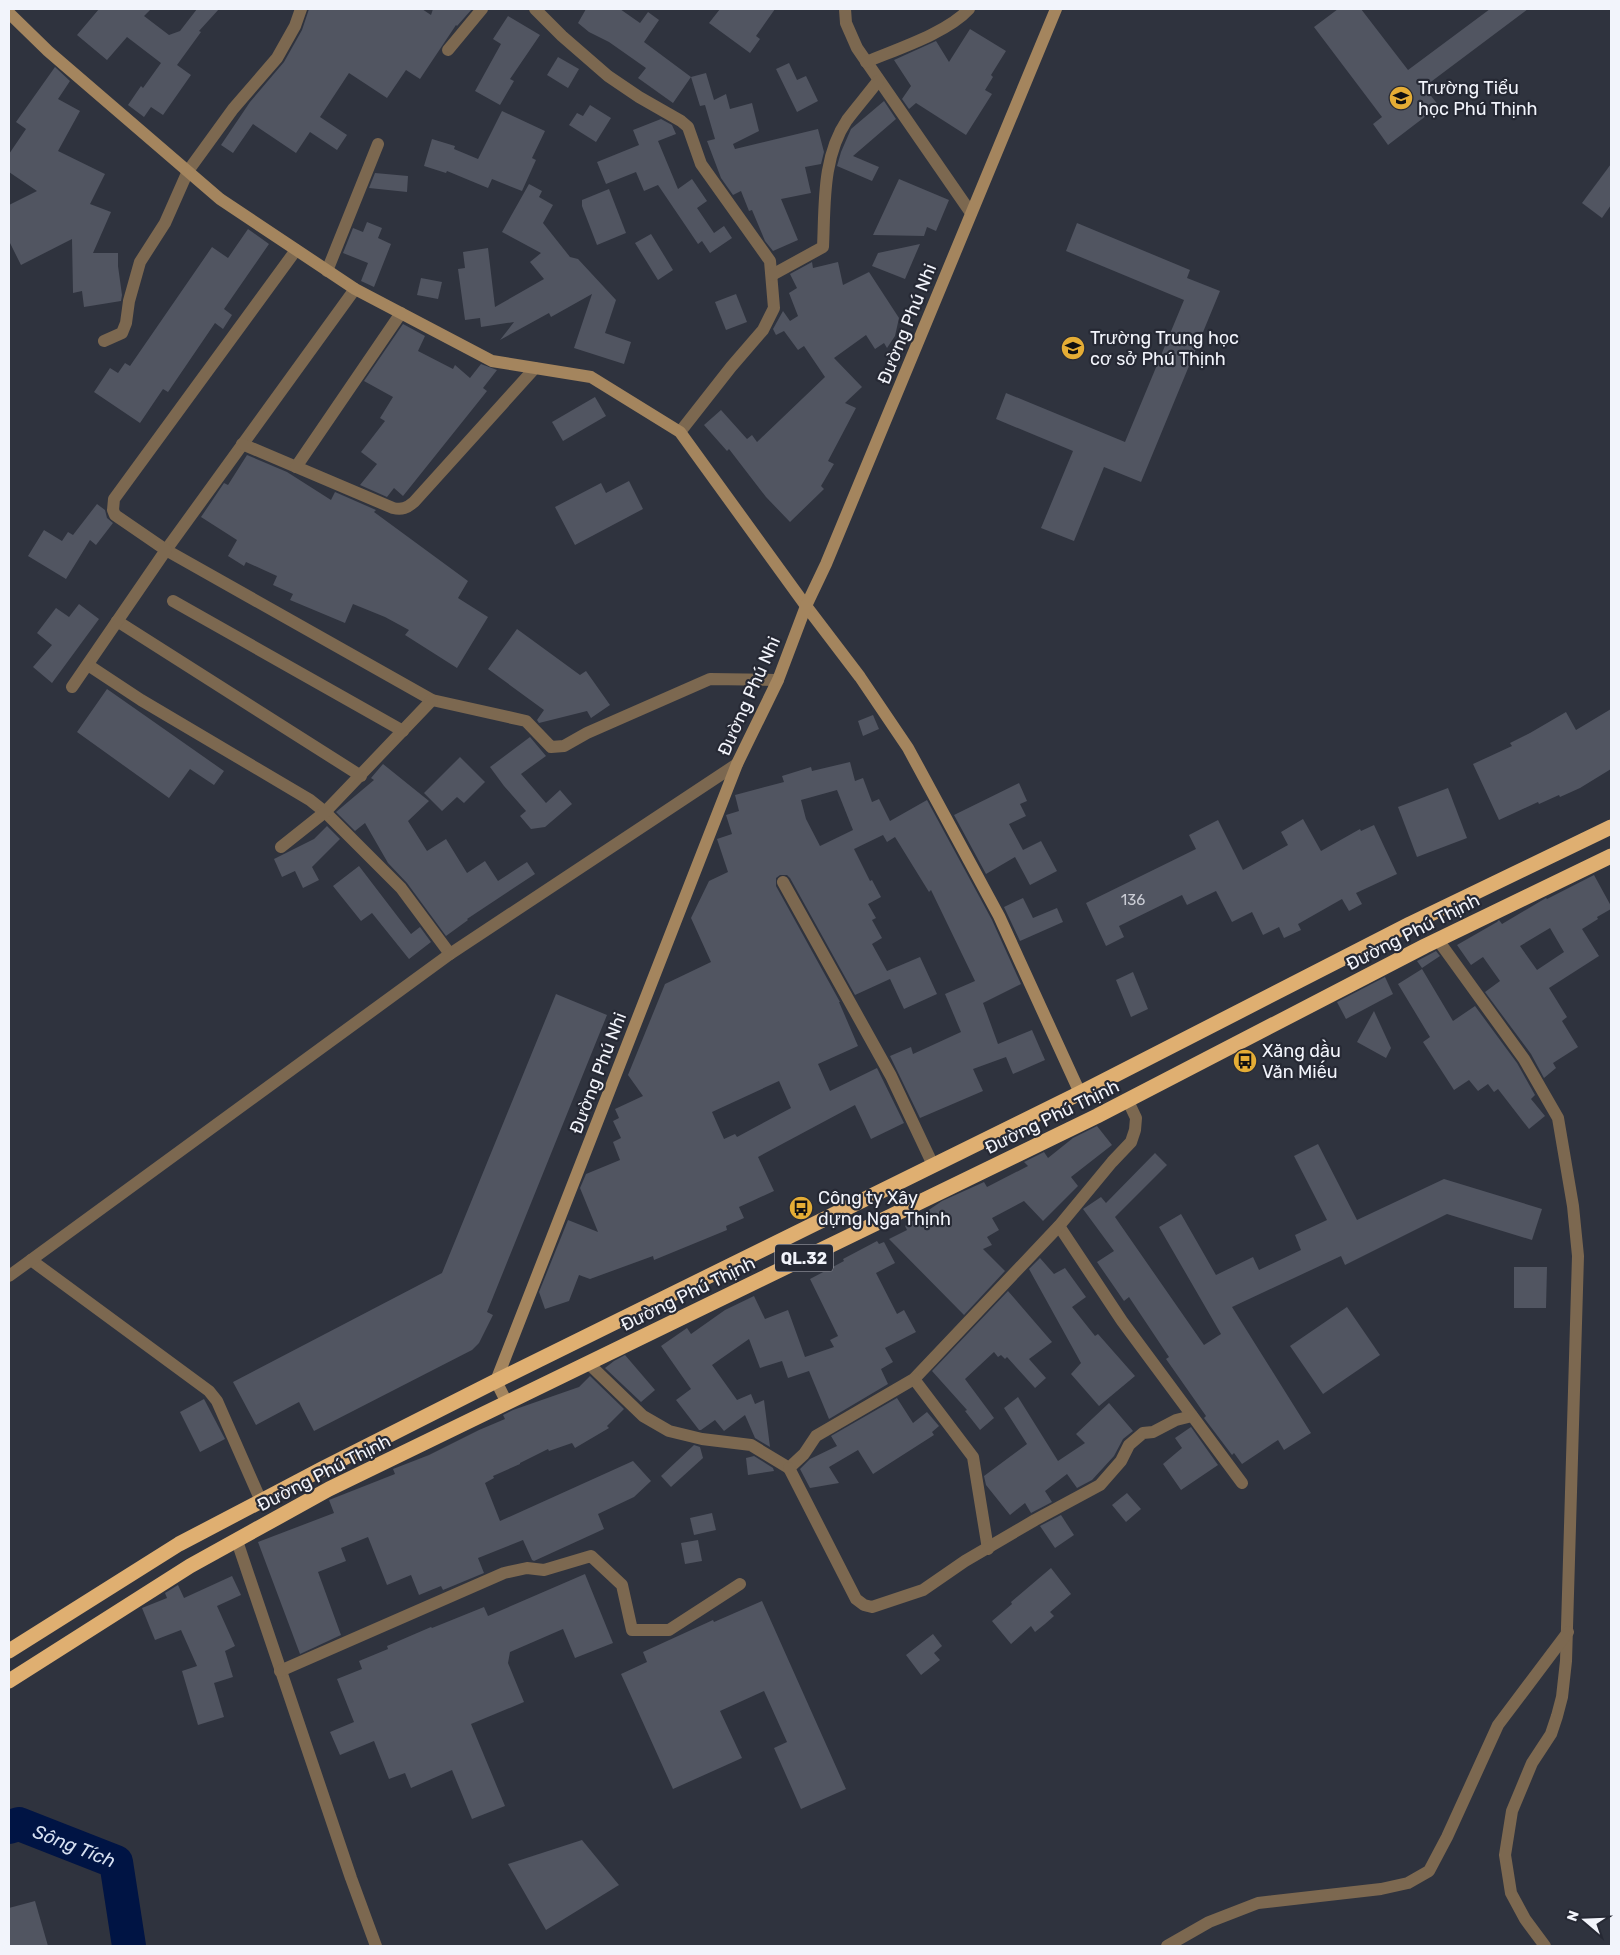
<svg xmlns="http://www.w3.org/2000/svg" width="1620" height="1955" font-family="Rubik,sans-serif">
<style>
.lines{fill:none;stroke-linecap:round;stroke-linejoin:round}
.river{stroke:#001444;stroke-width:34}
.building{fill:#515561;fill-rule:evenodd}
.street{stroke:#7c6850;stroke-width:12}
.secondary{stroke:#a4855e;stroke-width:12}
.highway{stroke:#dfaf71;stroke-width:15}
.labels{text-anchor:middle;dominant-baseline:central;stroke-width:4.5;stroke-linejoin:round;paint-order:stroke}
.number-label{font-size:15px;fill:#caccd4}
.shield{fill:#262934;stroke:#b5b7bf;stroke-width:1}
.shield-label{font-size:16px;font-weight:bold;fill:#f2f4fb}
.poi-label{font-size:18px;fill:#f2f4fb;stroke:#262934;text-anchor:start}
.street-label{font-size:18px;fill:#f2f4fb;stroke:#262934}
.water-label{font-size:19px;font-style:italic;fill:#d5dff0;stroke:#262934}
</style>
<rect width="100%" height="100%" fill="#2f333e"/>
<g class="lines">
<path class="river" id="s1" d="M9,1827L19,1824L116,1862L129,1946"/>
</g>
<g class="building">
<path d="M99,9H151L144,16L169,35L180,31L197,9H219L199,31L201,32L177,65L191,75L163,115L151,107L144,117L128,105L141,86L143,88L161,63L127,37L107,60L77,35Z"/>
<path d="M309,9H422L431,15L433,9H472L457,26L456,25L420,79L406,70L387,98L349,73L320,117L347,135L337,150L310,132L296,153L253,124L233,153L221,145L250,102L284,62L302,30Z"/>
<path d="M586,9H620L640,23L648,12L659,20L644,42L691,77L673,103L638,78L646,68L609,42L589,32L578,23Z"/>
<path d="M720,9H775L756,36L760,39L750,53L709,23Z"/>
<path d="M1338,9H1361L1408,70L1490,9H1528L1424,87L1439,106L1388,145L1373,124L1382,117L1314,27Z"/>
<path d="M508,16L540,35L510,79L514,81L500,105L475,91L501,44L493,39Z"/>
<path d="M970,29L1006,51L991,75L993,77L985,90L992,94L966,135L916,103L909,109L902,99L911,86L894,60L936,41L949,62Z"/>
<path d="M558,57L579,69L568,88L547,75Z"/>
<path d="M789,63L797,80L806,76L818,101L797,112L776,69Z"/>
<path d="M55,67L70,81L58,99L80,111L58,151L105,174L90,204L111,212L93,253H118V266L122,295L121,301L84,307L82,291L73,293L72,239L21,265L9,241V205L37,191L9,172V154L26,129L16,122Z"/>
<path d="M706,73L714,100L726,94L730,109L752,103L759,131L733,144L735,149L818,129L824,152L821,164L805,167L811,193L781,199L798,240L773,251L765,241L752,210L749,211L741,191L733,195L721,178L707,141L715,139L705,105L700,106L691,77Z"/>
<path d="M884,101L896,119L853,156L879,167L872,181L837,166L841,152L851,129Z"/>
<path d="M590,105L611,118L596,142L569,125L577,113L583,116Z"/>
<path d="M502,111L545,131L532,158L536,160L522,191L492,179L488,188L447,171L446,173L424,166L432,139L455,146L454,149L478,159Z"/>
<path d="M661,119L672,125L676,134L658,141L678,189L692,179L707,201L697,208L714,233L724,226L732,238L710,253L702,241L698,244L658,185L644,191L636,172L606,184L597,162L639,145L633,130Z"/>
<path d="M1611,164V205L1602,218L1582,203Z"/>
<path d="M375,173L408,176L407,192L369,188Z"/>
<path d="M899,179L949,200L936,231L927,227L924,236L873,235Z"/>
<path d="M529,184L542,191L539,197L553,205L543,223L570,257L578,259L616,300L605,333L631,342L624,364L574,348L592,294L551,317L549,313L500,340L514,322L481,327L480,318L465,320L458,269L465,268L463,252L488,248L495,307L544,279L530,262L541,253L502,232Z"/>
<path d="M609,189L626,233L597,245L582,206V200Z"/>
<path d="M367,222L382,228L378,238L391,244L374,287L361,281L368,263L343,253L353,228L363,232Z"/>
<path d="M1077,223L1190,270L1187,278L1220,291L1141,482L1104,467L1074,541L1041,528L1073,451L996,419L1006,393L1125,442L1184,300L1066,251Z"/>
<path d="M248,229L269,244L224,309L232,315L223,329L215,323L168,392L163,389L140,423L94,392L110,368L118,373L125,363L130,366L212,247L228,258Z"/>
<path d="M651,234L673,270L658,280L635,243Z"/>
<path d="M920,244L905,279L872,266L878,253Z"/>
<path d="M812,262L813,268L838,262L843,285L869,272L899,318L895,336L887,348L884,343L875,349L866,335L834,358L862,387L845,403L856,408L828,461L834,464L821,486L824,489L790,522L766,497L729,449L727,451L704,425L721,410L747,439L752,435L757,442L825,377L804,346L798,350L784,331L776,335L773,329L783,311L790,321L798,316L789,293L797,288L790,274Z"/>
<path d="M421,278L442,282L438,299L417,295Z"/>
<path d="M736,294L747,322L726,330L715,302Z"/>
<path d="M403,324L425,336L418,351L453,369L455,365L470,378L481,364L497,370L483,388L487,391L403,496L394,488L387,497L360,485L377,464L361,452L385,421L380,418L393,397L364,381Z"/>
<path d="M595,397L606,416L563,441L552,422Z"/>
<path d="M247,455L287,472L331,500L335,492L376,510L374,512L468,581L458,598L488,617L457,668L405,635L409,630L385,617L353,604L345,623L290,600L293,594L273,585L277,576L246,562L244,566L228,556L237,540L201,517L224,483L228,485Z"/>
<path d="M629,481L643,509L575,545L555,507L601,483L606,493Z"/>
<path d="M97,504L105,510L107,518L113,523L96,545L90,540L66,579L28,556L44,530L62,541L68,532L73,535Z"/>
<path d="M79,604L99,619L52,683L33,667L52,645L37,633L56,608L69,617Z"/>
<path d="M517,629L580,675L586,671L610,705L591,718L587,711L539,723L537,720L544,710L488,669Z"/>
<path d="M107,689L224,771L214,785L190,769L169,798L77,732Z"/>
<path d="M1611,709V769L1580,788L1560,797L1559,795L1539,804L1538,802L1499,820L1473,764L1512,746L1510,743L1530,733L1566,712L1576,730Z"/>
<path d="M873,715L879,729L863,736L858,721Z"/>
<path d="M530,737L546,756L521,774L546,803L560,790L572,804L545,827L531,829L520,816L526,811L504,786L490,767Z"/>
<path d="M460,757L485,782L464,803L457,797L442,811L424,793Z"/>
<path d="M850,762L855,781L863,778L872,802L879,799L890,821L927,800L992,920L1021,984L983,1003L998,1044L1032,1030L1045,1060L1013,1074L1006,1057L973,1069L983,1091L920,1118L890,1056L911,1047L913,1054L961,1032L945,994L975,981L931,890L929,892L895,837L887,842L883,835L854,849L870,881L872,880L881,897L868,904L876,918L872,920L882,938L872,944L887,971L920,957L937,994L904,1009L890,979L855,995L790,878L787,875H780L776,878V886L840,1002H839L858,1046L818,1064L830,1091L877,1068L904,1123L871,1139L855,1105L758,1157L774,1191L739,1207L744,1218L726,1226L727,1230L654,1260L653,1256L590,1279L579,1275L569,1301L545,1309L539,1292L568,1220L598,1232L580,1188L586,1174L620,1160L613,1142L621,1138L613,1121L619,1118L615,1109L643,1096L628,1075L665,984L711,962L691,918L709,881L728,872L717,839L732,834L726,815L739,811L735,795L784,782L782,776L811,767L812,771ZM837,790L853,830L820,846L806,819L801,800ZM779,1081L791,1108L737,1137L735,1134L724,1139L712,1112Z"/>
<path d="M383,764L429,801L408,821L427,851L446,839L467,873L485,861L498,881L527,862L535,874L467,919L468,920L446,936L407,883L388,863L365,823L355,831L336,812L374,780L371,778Z"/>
<path d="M1019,783L1027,801L1020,804L1026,816L1009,824L1023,850L1041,841L1057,871L1030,885L1015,857L986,874L954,815Z"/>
<path d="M1448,788L1467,838L1417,857L1398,807Z"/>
<path d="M1303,819L1321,851L1360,829L1361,831L1374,825L1397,874L1356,893L1362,904L1349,911L1342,899L1298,924L1301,930L1284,938L1279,927L1263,935L1252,912L1232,922L1216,891L1187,905L1182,895L1119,926L1124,937L1106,946L1086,903L1196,849L1189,835L1218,820L1243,870L1288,845L1281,832Z"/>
<path d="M327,826L340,839L312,867L319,880L303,888L295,871L282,877L274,859L314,839Z"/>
<path d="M359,866L411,934L420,927L431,942L409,959L372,913L361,921L333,886Z"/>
<path d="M1594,875L1611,906V909L1597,917L1598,919L1582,929L1599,956L1549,988L1567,1017L1562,1021L1578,1047L1553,1063L1556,1068L1544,1078L1531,1054L1485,992L1500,981L1483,957L1471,965L1457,945L1497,922L1499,920L1502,924L1546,898L1547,899ZM1550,928L1564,952L1537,970L1520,946Z"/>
<path d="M1023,898L1033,918L1057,908L1063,922L1020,941L1004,907Z"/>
<path d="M1436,951L1440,956L1422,968L1417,961Z"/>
<path d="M1422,969L1453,1021L1475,1006L1517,1063L1535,1095L1531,1099L1545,1116L1529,1129L1498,1089L1494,1092L1488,1084L1478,1091L1469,1080L1454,1090L1423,1042L1430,1037L1398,984Z"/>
<path d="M1133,972L1148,1009L1131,1017L1116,980Z"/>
<path d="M1385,977L1393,994L1346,1019L1337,1002Z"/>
<path d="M556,994L607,1015L487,1312L493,1315L479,1343L472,1350L314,1431L299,1402L256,1425L233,1382L442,1273Z"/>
<path d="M1374,1011L1391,1048L1386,1058L1357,1042Z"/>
<path d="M1097,1126L1112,1145L1071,1177L1078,1186L1043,1221L1024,1201L992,1218L999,1230L987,1237L992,1245L983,1249L1005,1271L964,1315L889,1239L907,1230L905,1226L942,1201L984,1182L987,1187L1028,1166L1024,1162L1044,1152L1048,1158L1073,1138Z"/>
<path d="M1318,1144L1357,1220L1444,1179L1542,1209L1532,1240L1447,1214L1345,1265L1341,1256L1232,1307L1311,1433L1284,1450L1278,1440L1242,1464L1234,1453L1232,1455L1204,1418L1206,1416L1166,1359L1169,1357L1129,1297L1124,1301L1097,1262L1114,1251L1083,1209L1101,1197L1106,1203L1155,1153L1167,1165L1115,1217L1204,1345L1221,1334L1159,1227L1181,1214L1216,1275L1253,1257L1259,1270L1301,1250L1295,1235L1327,1220L1294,1156Z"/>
<path d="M877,1241L879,1244L884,1242L895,1263L876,1273L897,1314L904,1310L916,1332L885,1348L893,1362L881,1369L888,1384L829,1419L809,1371L788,1378L782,1361L760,1368L749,1339L712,1365L737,1400L751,1394L755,1404L764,1400L770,1447L755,1438L745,1415L724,1431L715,1420L701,1430H699L676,1400L691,1389L661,1346L687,1328L691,1334L725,1310L754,1296L765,1319L788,1310L805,1357L834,1347L830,1340L838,1336L810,1279L844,1261L843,1259Z"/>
<path d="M1040,1258L1054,1274L1065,1268L1086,1297L1072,1307L1095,1336L1098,1334L1135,1376L1099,1406L1071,1374L1081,1363L1029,1269Z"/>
<path d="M1514,1267H1547L1546,1308H1514Z"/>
<path d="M1008,1291L1052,1342L1029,1359L1046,1378L1035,1388L1007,1357L1005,1359L1001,1355L998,1357L994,1352L965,1379L994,1418L980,1430L965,1411L967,1410L932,1371Z"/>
<path d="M1347,1307L1380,1355L1323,1394L1290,1346Z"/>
<path d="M625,1355L655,1390L641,1402L605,1368L614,1361Z"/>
<path d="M590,1376L624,1409L607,1426L609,1428L575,1448L572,1443L549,1451L548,1449L520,1463V1464L493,1476L494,1478L485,1483L500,1521L633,1461L651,1481L634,1497L598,1514L604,1529L534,1561L532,1560L523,1540L478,1558L484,1573L443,1590L441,1586L419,1595L411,1575L387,1585L368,1537L341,1548L346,1561L318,1572L341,1635L300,1654L258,1542L334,1513L329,1500L395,1474L393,1469L429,1455L479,1430L505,1419L503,1415L513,1410L579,1387Z"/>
<path d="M1018,1397L1058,1461L1085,1443L1076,1434L1109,1403L1133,1431L1123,1439L1114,1456L1092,1480L1077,1488L1067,1474L1045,1491L1052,1502L1031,1513L1025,1503L1010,1515L986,1485L984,1476L1027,1444L1004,1408Z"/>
<path d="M897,1398L913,1423L927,1412L939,1426L932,1432L934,1435L873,1474L858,1450L829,1467L839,1483L810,1488L800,1469L810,1459L837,1446L831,1436Z"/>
<path d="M204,1399L225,1439L200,1452L180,1412Z"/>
<path d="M1191,1427L1218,1465L1181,1490L1163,1464L1182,1448L1175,1438Z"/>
<path d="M694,1445L700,1447L703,1458L671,1487L661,1476Z"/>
<path d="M754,1456L773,1468L774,1471L748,1475L746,1458Z"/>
<path d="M1127,1493L1141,1509L1126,1522L1112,1505Z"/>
<path d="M712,1513L716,1530L694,1535L690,1518Z"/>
<path d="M1061,1515L1074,1535L1055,1548L1040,1526Z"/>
<path d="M698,1540L702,1561L685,1564L681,1543Z"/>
<path d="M1051,1568L1071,1594L1050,1612L1054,1616L1045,1624L1035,1632L1031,1626L1011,1644L992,1621L1012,1604L1011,1602Z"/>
<path d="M585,1574L613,1643L575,1658L563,1629L510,1652L508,1663L524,1702L471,1724L505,1806L472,1819L452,1770L411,1788L405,1773L389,1779L374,1741L340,1755L330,1732L354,1722L337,1679L362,1669L359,1661L388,1649L387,1646L431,1627L432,1628L484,1607L488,1616Z"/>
<path d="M232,1576L241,1595L217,1606L235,1646L225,1651L233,1677L214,1683L224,1717L198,1725L182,1671L197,1666L181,1630L155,1640L142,1608L167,1598L165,1593L178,1585L184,1598Z"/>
<path d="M762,1601L846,1789L801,1809L774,1748L787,1742L764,1691L720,1711L742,1758L673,1789L621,1674L647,1662L643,1652L713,1620L714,1622Z"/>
<path d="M933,1634L942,1646L934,1653L940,1660L921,1675L906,1655Z"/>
<path d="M582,1840L619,1885L546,1930L508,1864Z"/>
<path d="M35,1901L48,1946H9V1908Z"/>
</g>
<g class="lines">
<g class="street">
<path d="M535,9L562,36L608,76L639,97L681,121L688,127L701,164L770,261L774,308L763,330L731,367L680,432"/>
<path d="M845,9L846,23L857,48L971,213"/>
<path d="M448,50L482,9"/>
<path d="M866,62C897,49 947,33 969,9"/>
<path d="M327,271L378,144"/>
<path d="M772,275L823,247C825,205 822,157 847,120C857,107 868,94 878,81"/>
<path d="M355,289L166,550L432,700L526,721L551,747L564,746L587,733L710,679L778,680"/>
<path d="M104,341L122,333L126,323L129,301L140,262L165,223L188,171L233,109L277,58L295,26L301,9"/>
<path d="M242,444L393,508C402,510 407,508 414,502L535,368"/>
<path d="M296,467L401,313"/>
<path d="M173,601L403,731"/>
<path d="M117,621L361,776"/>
<path d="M88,665L141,700L310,800L325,812L401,888L450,954"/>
<path d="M72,687L166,550L115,515L113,510L114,499L296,250"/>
<path d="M281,847L325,812L432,700"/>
<path d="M783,882L891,1076L933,1165"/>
<path d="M1438,940L1524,1059L1558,1118L1573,1206L1578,1256L1566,1661L1562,1697L1557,1716L1551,1734L1532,1763L1512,1811L1505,1855L1511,1893L1525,1919L1545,1946"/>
<path d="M1059,1226L1122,1321L1242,1483"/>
<path d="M31,1260L209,1391L217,1401L261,1501"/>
<path d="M9,1276L450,954L737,764"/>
<path d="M588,1363L643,1416L669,1431L702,1439L751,1445L789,1468L804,1454L816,1436L914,1379L1059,1226L1112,1162L1131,1142L1135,1130L1136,1118L1128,1101"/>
<path d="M914,1379L973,1457L988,1549"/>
<path d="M789,1468L856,1599L864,1605L872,1607L923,1590L965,1561L1035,1520L1100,1485L1121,1461L1129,1445L1143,1433L1153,1432L1176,1420L1192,1416"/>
<path d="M237,1541L351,1878L376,1946"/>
<path d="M280,1671L504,1573L527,1568L544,1570L591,1556L622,1585L632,1630H669L740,1584"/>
<path d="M1167,1946L1209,1922L1258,1903L1381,1889L1408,1883L1429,1871L1447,1837L1498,1725L1568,1632"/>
</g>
<g class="secondary">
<path d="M9,13L48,51L220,199L355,289L492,361L591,377L680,432L806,606L860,677L908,748L999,916L1080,1093"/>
<path d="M507,1403L496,1381L737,764L778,680L806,606L826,564L1056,9"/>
</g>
<g class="highway">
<path d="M9,1651L179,1544L322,1469L496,1381L1080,1093L1410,924L1611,827"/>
<path d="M9,1681L190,1566L329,1489L1097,1116L1425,946L1611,856"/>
</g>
</g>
<defs>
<g id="school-disc" transform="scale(1.25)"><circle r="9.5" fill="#e5ad35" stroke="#262934"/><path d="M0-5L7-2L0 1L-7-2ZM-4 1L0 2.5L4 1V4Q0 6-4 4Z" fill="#111"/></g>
<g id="bus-disc" transform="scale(1.25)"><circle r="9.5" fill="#e5ad35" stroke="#262934"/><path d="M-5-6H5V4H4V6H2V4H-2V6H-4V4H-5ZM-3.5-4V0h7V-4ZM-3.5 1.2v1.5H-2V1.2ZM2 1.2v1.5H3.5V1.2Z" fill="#111"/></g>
</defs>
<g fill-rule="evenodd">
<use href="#school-disc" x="1401" y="98"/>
<use href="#school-disc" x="1073" y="348"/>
<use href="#bus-disc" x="1245" y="1061"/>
<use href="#bus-disc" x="801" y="1208"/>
</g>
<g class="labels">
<g class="number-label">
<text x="1133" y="900">136</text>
</g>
<rect class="shield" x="775" y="1244.5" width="58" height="27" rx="4"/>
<g class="shield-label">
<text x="804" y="1258">QL.32</text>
</g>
<g class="poi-label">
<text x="1418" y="88">Trường Tiểu<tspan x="1418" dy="21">học Phú Thịnh</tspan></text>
<text x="1090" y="338">Trường Trung học<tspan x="1090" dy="21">cơ sở Phú Thịnh</tspan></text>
<text x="1262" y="1051">Xăng dầu<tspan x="1262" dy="21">Văn Miếu</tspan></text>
<text x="818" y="1198">Công ty Xây<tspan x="818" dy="21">dựng Nga Thịnh</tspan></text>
</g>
<g class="street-label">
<text transform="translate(907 324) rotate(-68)">Đường Phú Nhi</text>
<text transform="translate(749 696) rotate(-66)">Đường Phú Nhi</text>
<text transform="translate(1413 932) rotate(-27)">Đường Phú Thịnh</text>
<text transform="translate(598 1073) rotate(-69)">Đường Phú Nhi</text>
<text transform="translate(1052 1117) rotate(-26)">Đường Phú Thịnh</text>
<text transform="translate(688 1294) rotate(-26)">Đường Phú Thịnh</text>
<text transform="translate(324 1473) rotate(-27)">Đường Phú Thịnh</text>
</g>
<g class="water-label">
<text stroke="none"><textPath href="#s1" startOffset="70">Sông Tích</textPath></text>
</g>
</g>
<rect width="1620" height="1955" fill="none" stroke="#f2f4fb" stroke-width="20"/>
<g transform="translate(1585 1920) rotate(289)" stroke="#262934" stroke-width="4" paint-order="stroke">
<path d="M0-4L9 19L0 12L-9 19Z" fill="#f2f4fb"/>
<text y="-8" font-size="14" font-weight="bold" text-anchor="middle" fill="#f2f4fb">N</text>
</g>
</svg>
